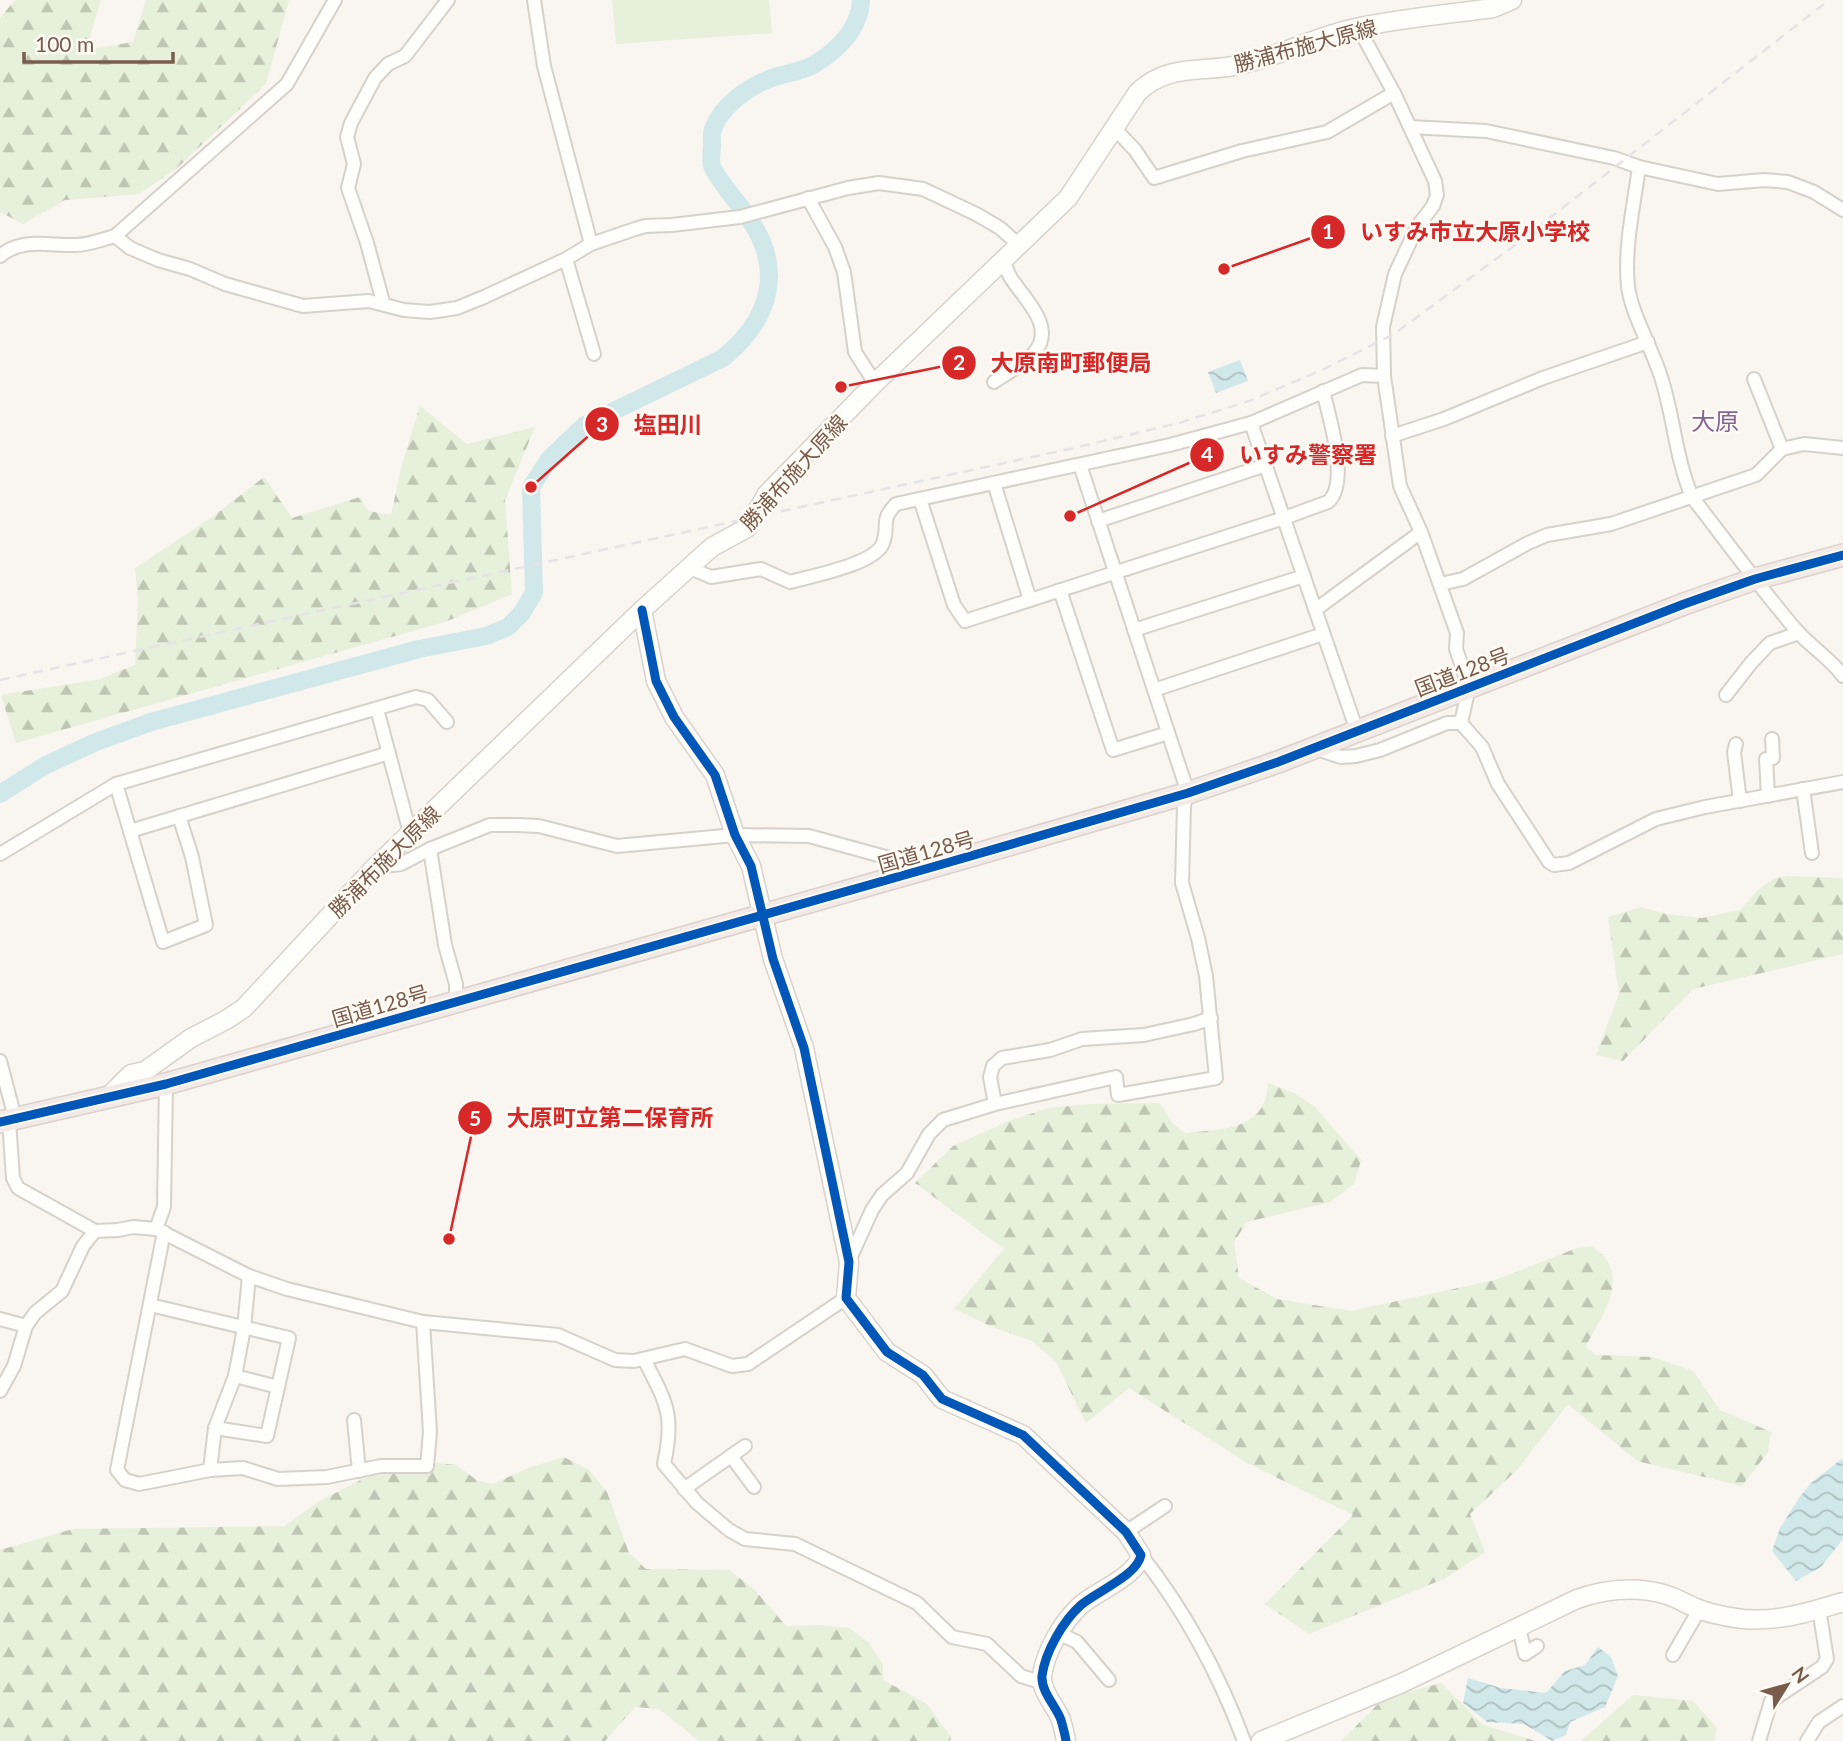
<svg xmlns="http://www.w3.org/2000/svg" width="1843" height="1741" font-family="Lato,'Noto Sans JP',sans-serif">
<style>
.forest{fill:url(#forest-firs)}
.pitch{fill:#e7f0db}
.water{fill:url(#water-waves)}
.lines{fill:none;stroke-linecap:round;stroke-linejoin:round}
.river{stroke:#d0e8ea;stroke-width:18}
.street-casing{stroke:#d7d1cb;stroke-width:16}
.secondary-casing{stroke:#d9d2cb;stroke-width:21}
.highway-casing{stroke:#dad1cc;stroke-width:24}
.street{stroke:#fefefd;stroke-width:12}
.secondary{stroke:#fefefd;stroke-width:18}
.highway{stroke:#f2eae7;stroke-width:21}
.rail{stroke:#e6e3e7;stroke-width:2.5;stroke-dasharray:10 7;stroke-linecap:butt}
.cycleway-casing{stroke:#fffaf3;stroke-width:13}
.cycleway{stroke:#0057b8;stroke-width:9}
.labels{text-anchor:middle;dominant-baseline:central;stroke-width:5;stroke-linejoin:round;paint-order:stroke}
.street-label{font-size:21px;fill:#7a5c4d;stroke:#fffaf3}
.quarter-label{font-size:24px;fill:#846695;stroke:#fffaf3}
.leader{fill:none;stroke:#d62828;stroke-width:2.5}
.callout-dot{fill:#d62828;stroke:#fffaf3;stroke-width:2.5}
.mark-label{font-size:21px;text-anchor:middle;font-weight:bold;fill:#fff}
.callout-label{font-size:23px;text-anchor:middle;font-weight:bold;fill:#d62828;stroke:#fffaf3;stroke-width:5;stroke-linejoin:round;paint-order:stroke}
</style>
<defs>
<pattern id="forest-firs" width="22" height="20" patternUnits="userSpaceOnUse" patternTransform="scale(1.75)"><rect width="22" height="20" fill="#e7f0db"/><path d="M5 1l3.5 6h-7zM16 11l3.5 6h-7z" fill="#c0c6b4"/></pattern>
<pattern id="water-waves" width="16" height="10" patternUnits="userSpaceOnUse" patternTransform="scale(1.75)"><rect width="16" height="10" fill="#d0e8ea"/><path d="M0 5q4-4 8 0t8 0" fill="none" stroke="#aebfc0"/></pattern>
</defs>
<rect width="100%" height="100%" fill="#f9f5f0"/>
<g class="forest">
<path d="M15,0H101L86,50L133,42L146,0H289L266,84L176,169L139,194L65,200L23,224L0,212V18Z"/>
<path d="M420,406L467,444L535,427L505,500L512,594L445,622L16,743L1,695L100,679L135,665L138,600L135,568L215,515L264,477L292,518L360,497L368,511L391,515L401,468Z"/>
<path d="M1787,876L1843,878V954L1693,989L1623,1061L1596,1055L1619,994L1608,917L1641,907L1666,914L1702,918L1740,910L1757,891L1773,879Z"/>
<path d="M1268,1083L1294,1093L1315,1107L1361,1160L1354,1184L1330,1202L1247,1222L1234,1242L1239,1278L1277,1299L1351,1311L1495,1280L1577,1248L1592,1246C1597,1251 1605,1256 1608,1262C1623,1291 1598,1322 1586,1346L1595,1355L1652,1357L1693,1371L1720,1410L1771,1432L1768,1452L1742,1486L1637,1461L1568,1404L1517,1470L1470,1514L1485,1552L1446,1578L1309,1634L1265,1604L1353,1515L1249,1464L1129,1388L1086,1423L1056,1362L1032,1341L990,1326L954,1309L1004,1249L915,1183L953,1146L1009,1121L1048,1108L1090,1104L1160,1103L1173,1124L1185,1133C1223,1129 1266,1131 1268,1083Z"/>
<path d="M564,1457L589,1470L607,1492L629,1553L646,1569L729,1570L754,1589L786,1626L818,1625L849,1628L868,1642L883,1664V1680L927,1704L951,1737L950,1741H699L659,1709L635,1707L605,1741H0V1550L73,1529L285,1526L318,1502L380,1470L408,1460L456,1465L478,1481L493,1484L528,1468Z"/>
<path d="M1441,1683L1483,1725L1536,1741H1341L1383,1699Z"/>
<path d="M1633,1695L1693,1701L1717,1728L1714,1741H1581Z"/>
</g>
<path class="pitch" d="M612,0H769L772,33L616,44Z"/>
<g class="water">
<path d="M1240,360L1248,381L1216,393L1208,372Z"/>
<path d="M1843,1458V1539L1821,1567L1796,1581L1772,1551L1780,1528L1799,1498L1811,1483Z"/>
<path d="M1598,1647L1611,1657L1618,1676L1605,1707L1570,1722L1566,1735L1552,1741L1524,1724L1487,1722L1463,1703L1468,1678L1501,1688L1546,1693L1565,1671L1585,1665Z"/>
</g>
<g class="lines">
<path class="river" d="M0,794L46,765L96,742L151,722L419,649L486,636L508,627L521,614L534,593L531,487L550,458L585,425L723,358C767,322 785,275 752,223C744,210 716,178 712,166C710,161 712,151 712,145C712,140 711,134 713,129C722,105 749,86 772,78C785,73 801,72 813,65C837,51 860,29 861,0"/>
<g class="street-casing">
<g id="street">
<path d="M534,0L544,66L591,244"/>
<path d="M1358,27L1394,93L1435,181L1437,195L1433,206L1417,227L1395,274L1383,327L1384,376L1400,486L1421,532L1457,633L1456,649L1469,687L1461,723L1482,747L1498,784L1549,862L1554,865L1569,863L1656,819L1705,807L1843,782"/>
<path d="M1410,127L1486,131L1614,158L1639,167L1718,184L1764,180L1788,182L1814,192L1843,210"/>
<path d="M1115,129L1135,150L1154,178L1242,151L1327,132L1394,93"/>
<path d="M1639,167C1634,205 1624,247 1628,286C1630,310 1653,351 1661,377C1674,417 1675,456 1692,497C1727,542 1760,588 1797,631C1811,647 1830,658 1843,676"/>
<path d="M808,198L835,247L844,272L855,352L875,383"/>
<path d="M115,236L287,84L335,0"/>
<path d="M0,256C23,237 49,246 76,245C89,245 103,239 115,236L130,248L158,260L190,269L225,284L303,306L369,301L404,310L430,312L457,308L484,297L566,259L591,244L635,229L645,226L672,225L740,217L848,188L879,183L923,189L976,214L1000,228L1020,246"/>
<path d="M566,259L594,354"/>
<path d="M383,302L367,243L348,188L354,164L347,137L351,123L375,78L388,64L405,56L448,0"/>
<path d="M1754,379L1782,449"/>
<path d="M994,382C1006,373 1024,365 1034,353C1056,328 1027,302 1013,281C1008,275 1006,268 1004,261"/>
<path d="M1251,423L1357,731"/>
<path d="M1392,436L1444,419L1543,378L1648,342"/>
<path d="M994,483L1030,600"/>
<path d="M920,499L954,605L965,621L1284,518L1328,502C1350,483 1329,416 1323,391"/>
<path d="M1098,521L1266,465"/>
<path d="M688,567L711,577L761,569L790,582C811,576 876,564 883,543C890,524 879,522 896,504L1170,445L1251,423L1362,375L1384,376"/>
<path d="M1440,584L1463,579L1528,543L1547,535L1611,524L1756,475L1782,449L1804,444L1843,448"/>
<path d="M1060,590L1113,750L1168,733"/>
<path d="M1315,610L1421,532"/>
<path d="M1134,630L1304,576"/>
<path d="M1154,690L1323,634"/>
<path d="M1726,695L1751,663L1770,643L1799,633"/>
<path d="M377,709L410,833"/>
<path d="M1736,744L1734,752L1740,801"/>
<path d="M1314,748L1341,757L1356,756L1380,750L1447,723H1461"/>
<path d="M116,784L163,942L206,925L192,857L179,816"/>
<path d="M1803,789L1812,853"/>
<path d="M1768,796L1766,759L1773,758L1772,739"/>
<path d="M130,831L389,753"/>
<path d="M430,849L445,945L456,984V1002"/>
<path d="M0,854L116,784L416,697L428,700L447,722"/>
<path d="M375,867L401,864L430,849L490,825H516L539,826L617,846L735,835L809,836L922,867"/>
<path d="M0,1061L15,1118"/>
<path d="M995,1104L990,1077L993,1066L1002,1058L1050,1050L1082,1039L1144,1035L1194,1024L1211,1018"/>
<path d="M9,1121L13,1178L18,1188L95,1231L118,1230L133,1227L156,1229L249,1276L287,1289L423,1322L558,1335L615,1360L634,1361L685,1349L732,1366L748,1364L846,1298"/>
<path d="M156,1229L164,1207L166,1084"/>
<path d="M164,1232L117,1470L125,1480L139,1484L210,1470L243,1468L278,1479L327,1477L381,1466H427L430,1432L423,1322"/>
<path d="M849,1261L872,1210L882,1195L907,1173L929,1134L943,1120L995,1104L1116,1077L1118,1095L1216,1078L1206,976L1198,938L1182,883L1184,805L1188,793L1080,465"/>
<path d="M150,1305L289,1338L267,1436L215,1428"/>
<path d="M0,1319L26,1326"/>
<path d="M644,1359C666,1403 675,1413 664,1464L697,1503L729,1530L745,1539L795,1544L917,1603L952,1637L987,1644L1021,1676L1043,1683"/>
<path d="M235,1376L278,1387"/>
<path d="M0,1391L14,1366L26,1326L35,1313L62,1291L83,1246L95,1231"/>
<path d="M354,1420L359,1471"/>
<path d="M731,1456L754,1487"/>
<path d="M210,1470L215,1428L235,1376L244,1328L249,1276"/>
<path d="M684,1489L745,1446"/>
<path d="M1126,1532L1165,1506"/>
<path d="M1141,1555C1185,1611 1219,1674 1244,1741"/>
<path d="M1519,1627L1525,1654L1537,1646"/>
<path d="M1060,1634L1077,1642L1109,1680"/>
<path d="M1673,1655L1699,1610"/>
<path d="M1759,1741L1771,1701L1822,1667L1827,1659L1819,1609"/>
<path d="M1807,1741L1819,1722L1843,1706"/>
</g>
</g>
<g class="secondary-casing">
<g id="secondary">
<path d="M642,610L656,681L674,717L715,775L735,835L751,866L773,959L804,1048L849,1262L846,1298L887,1352L923,1375L942,1399L1023,1435L1126,1532L1141,1555C1137,1576 1097,1591 1081,1605C1063,1621 1045,1652 1042,1676C1041,1692 1056,1706 1061,1720C1063,1727 1065,1734 1066,1741"/>
<path d="M108,1097L131,1074L145,1071L191,1038L226,1020L244,1008L375,867L642,610L712,547L747,528L767,494L875,383L1068,198L1138,92C1170,62 1204,74 1243,64C1283,55 1321,34 1360,27C1404,18 1449,14 1493,8L1512,0"/>
<path d="M1261,1741L1402,1683L1577,1599C1606,1589 1637,1586 1667,1595C1677,1598 1686,1604 1696,1608C1710,1614 1728,1617 1743,1619C1778,1622 1810,1612 1843,1602"/>
</g>
</g>
<g class="highway-casing">
<path id="highway" d="M0,1122L166,1084L929,868L1188,793L1278,762L1684,604L1755,579L1843,555"/>
</g>
<use href="#street" class="street"/>
<use href="#secondary" class="secondary"/>
<use href="#highway" class="highway"/>
<path class="rail" d="M0,680L1074,448L1179,423L1249,401L1324,369L1394,334L1515,245L1829,0"/>
<g class="cycleway-casing">
<g id="cycleway">
<path d="M642,610L656,681L674,717L715,775L735,835L751,866L773,959L804,1048L849,1262L846,1298L887,1352L923,1375L942,1399L1023,1435L1126,1532L1141,1555C1137,1576 1097,1591 1081,1605C1063,1621 1045,1652 1042,1676C1041,1692 1056,1706 1061,1720C1063,1727 1065,1734 1066,1741"/>
<path d="M0,1122L166,1084L929,868L1188,793L1278,762L1684,604L1755,579L1843,555"/>
</g>
</g>
<use href="#cycleway" class="cycleway"/>
</g>
<g class="labels">
<g class="street-label">
<text transform="translate(1305 45) rotate(-15)">勝浦布施大原線</text>
<text transform="translate(793 472) rotate(-48)">勝浦布施大原線</text>
<text transform="translate(1462 671) rotate(-21)">国道128号</text>
<text transform="translate(926 851) rotate(-16)">国道128号</text>
<text transform="translate(384 861) rotate(-45)">勝浦布施大原線</text>
<text transform="translate(380 1005) rotate(-16)">国道128号</text>
</g>
<g class="quarter-label">
<text x="1715" y="420">大原</text>
</g>
</g>
<path class="leader" d="M1224 269L1328 232M841 387L959 363M531 487L602 424M1070 516L1207 455M449 1239L475 1118"/>
<g class="callout-dot">
<circle cx="1224" cy="269" r="7"/>
<circle cx="841" cy="387" r="7"/>
<circle cx="531" cy="487" r="7"/>
<circle cx="1070" cy="516" r="7"/>
<circle cx="449" cy="1239" r="7"/>
<circle cx="1328" cy="232" r="18"/>
<circle cx="959" cy="363" r="18"/>
<circle cx="602" cy="424" r="18"/>
<circle cx="1207" cy="455" r="18"/>
<circle cx="475" cy="1118" r="18"/>
</g>
<g class="mark-label">
<text x="1328" y="239">1</text>
<text x="959" y="370">2</text>
<text x="602" y="432">3</text>
<text x="1207" y="462">4</text>
<text x="475" y="1126">5</text>
</g>
<g class="callout-label">
<text x="1475" y="240">いすみ市立大原小学校</text>
<text x="1071" y="371">大原南町郵便局</text>
<text x="668" y="433">塩田川</text>
<text x="1308" y="463">いすみ警察署</text>
<text x="610" y="1126">大原町立第二保育所</text>
</g>
<g transform="translate(1787 1685) rotate(53)" stroke="#fffaf3" stroke-width="5" paint-order="stroke">
<path d="M0-5L12 26L0 18L-12 26Z" fill="#7a5c4d"/>
<text y="-10" font-size="19" font-weight="bold" text-anchor="middle" fill="#7a5c4d">N</text>
</g>
<path d="M24 52v10h149v-10" fill="none" stroke="#7a5c4d" stroke-width="3.5"/>
<text x="35" y="52" font-size="21" fill="#7a5c4d" stroke="#fffaf3" stroke-width="5" paint-order="stroke">100 m</text>
</svg>
